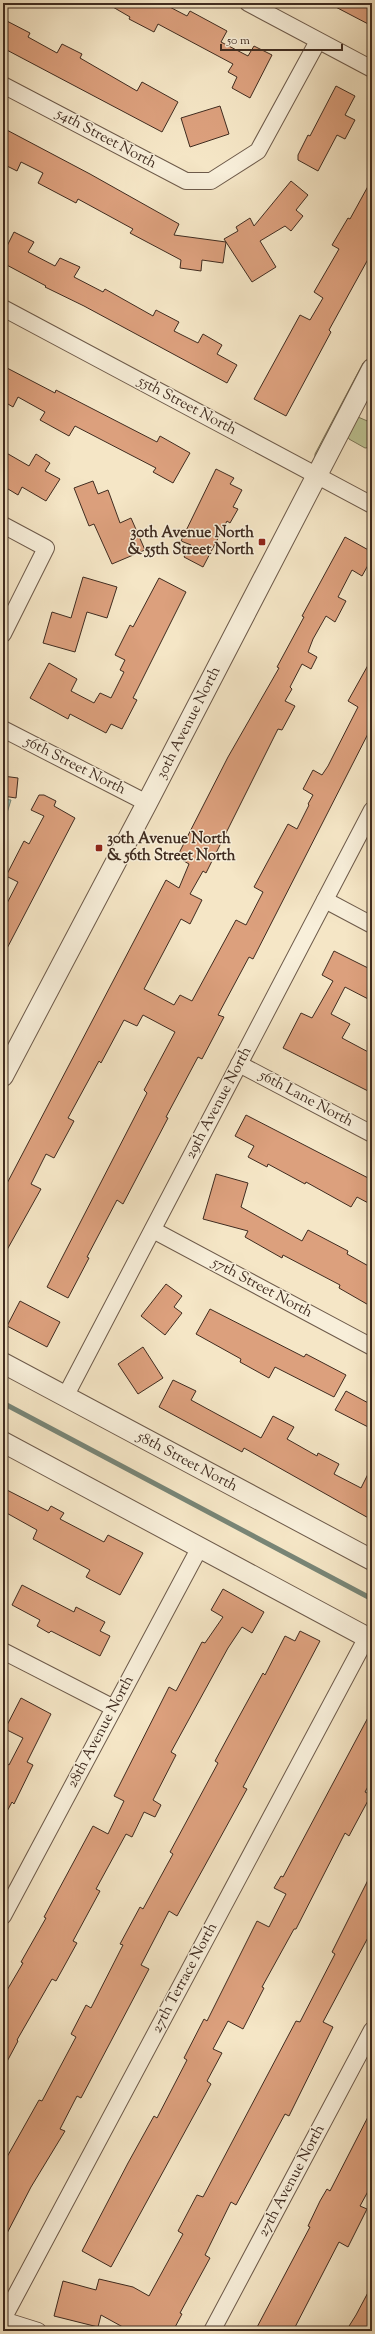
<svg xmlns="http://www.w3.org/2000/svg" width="375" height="2334" font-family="'Sorts Mill Goudy',serif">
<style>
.green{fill:#bdc494;stroke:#7e785a}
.water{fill:#9dc0b0;stroke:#788576}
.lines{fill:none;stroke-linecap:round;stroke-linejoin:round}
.stream{stroke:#788576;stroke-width:5}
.building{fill:#dca07d;stroke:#402c20}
.minor-casing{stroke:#6d5a4a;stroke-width:18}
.tertiary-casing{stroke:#6d5a4a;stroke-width:22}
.minor{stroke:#f8efda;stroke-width:16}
.tertiary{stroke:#f8efda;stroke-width:20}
.poi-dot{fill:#8f2418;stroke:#f8efda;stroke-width:1.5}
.labels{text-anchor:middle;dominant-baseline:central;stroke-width:3;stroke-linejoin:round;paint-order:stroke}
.street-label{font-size:15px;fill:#402c20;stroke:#f8efda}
.poi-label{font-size:15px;font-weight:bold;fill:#402c20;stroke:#f8efda;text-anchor:end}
</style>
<rect width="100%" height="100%" fill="#f5e6c6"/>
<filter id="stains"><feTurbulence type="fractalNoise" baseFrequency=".005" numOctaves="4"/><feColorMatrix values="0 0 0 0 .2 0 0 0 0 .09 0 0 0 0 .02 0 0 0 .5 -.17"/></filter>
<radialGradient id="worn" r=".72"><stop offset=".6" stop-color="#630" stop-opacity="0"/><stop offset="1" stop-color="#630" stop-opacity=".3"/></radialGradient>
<g class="green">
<path d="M363,363L366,365L315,457V454Z"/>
<path d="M358,417L372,423V447L365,448L349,439L348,437Z"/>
</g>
<path class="water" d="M3,799L11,800L7,813L3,810Z"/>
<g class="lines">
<path class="stream" d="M3,1403L372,1599"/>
</g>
<g class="building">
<path d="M106,3H162L187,16L190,11L227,31L221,42L248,56L254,46L272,55L250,98L232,88L237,77L228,72L233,64L158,24L154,32L129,19L130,17Z"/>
<path d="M328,3H372V26Z"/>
<path d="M3,19L30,33L28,37L57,53L62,44L82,54L80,58L137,91L142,82L178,102L162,132L3,48Z"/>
<path d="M336,86L355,96L345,115L355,120L345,139L337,135L318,171L298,160V155L308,135L310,136Z"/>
<path d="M220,106L229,134L190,147L181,118Z"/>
<path d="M3,128L90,174L179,224L174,235L226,242L224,239L238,231L236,227L250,218L254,226L291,181L308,195L296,210L303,216L291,231L285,226L260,241L276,267L252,282L226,242L223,263L202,260L201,271L180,268L181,260L130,233L133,229L78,199L76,203L38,183L43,173L21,162L17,171L3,164Z"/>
<path d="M372,179V252L329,330L331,332L286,416L254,399L300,315L310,320L323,298L314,292L339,249L332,245L348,218L350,219Z"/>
<path d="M14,232L34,242L28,252L55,266L60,258L80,267L74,277L103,292L105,289L153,316L156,310L179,322L174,331L198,343L203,334L222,345L217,354L237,365L227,383L84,306L45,287L46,286L3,263V254Z"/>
<path d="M7,368L55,393L56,390L157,442L160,436L190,453L173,483L153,472L156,468L75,426L69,436L40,420L45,412L18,397L13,407L3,401V376Z"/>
<path d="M3,451L29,466L36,454L50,463L45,471L60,479L46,501L22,487L18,495L3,486Z"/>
<path d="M216,469L234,478L230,484L242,490L233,507L238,509L230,523L227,521L203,567L184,557L191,545L181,541Z"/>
<path d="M93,481L98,494L108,490L120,523L131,518L145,550L112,564L94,524L89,526L74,488Z"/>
<path d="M345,537L372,552V558L362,576L352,570L338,597L346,601L335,622L326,616L313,639L308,652L317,657L311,669L302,664L290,687L292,689L285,701L295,706L282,730L278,729L206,873L203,871L190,894L202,900L190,924L181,919L144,989L174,1005L180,995L192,1001L236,920L246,925L263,892L254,887L288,824L297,829L309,805L308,804L313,795L303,789L313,770L322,775L328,766L358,707L348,701L372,658V726L253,959L249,957L218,1015L224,1017L202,1059L198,1057L166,1117L168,1118L123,1204L117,1200L87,1257L89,1258L68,1298L47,1287L147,1093L144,1090L175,1032L143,1015L137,1026L124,1020L101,1063L99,1061L68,1118L74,1121L54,1158L46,1154L31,1184L41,1189L3,1257V1191L166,880L179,888L189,864L177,857L228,757L279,668L277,667L304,617L302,616Z"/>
<path d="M83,577L117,587L107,618L87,612L75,652L43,643L52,612L71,618Z"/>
<path d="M159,578L186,592L133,698L137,700L122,729L111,724L106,733L70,714L68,719L30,698L49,663L77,679L71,691L94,703L100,693L111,698L124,672L120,670L125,660L115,655L130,625L133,627Z"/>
<path d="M3,776L18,778L16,798L3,796Z"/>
<path d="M39,795H44L56,801L54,806L75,818L3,956V911L18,882L6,876L24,841L29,844L44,816L31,810Z"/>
<path d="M334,951L372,970V1001L345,987L331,1014L350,1024L342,1038L372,1054V1083L368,1091L283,1048L301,1013L312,1018L333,981L322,975Z"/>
<path d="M246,1115L372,1180V1205L357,1197L351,1207L306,1182L305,1184L268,1164L267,1167L248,1157L254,1146L235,1136Z"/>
<path d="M216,1174L248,1183L241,1207L302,1241L308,1230L348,1251L347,1254L372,1268V1307L339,1288L340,1285L283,1255L282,1258L245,1237L248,1231L203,1219Z"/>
<path d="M166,1284L182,1296L174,1307L182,1313L165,1335L141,1316Z"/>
<path d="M20,1301L60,1322L47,1347L7,1326Z"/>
<path d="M210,1309L304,1357L306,1354L346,1375L334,1397L275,1367L269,1378L240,1362L241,1359L196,1334Z"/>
<path d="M143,1347L163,1378L138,1394L118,1364Z"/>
<path d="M173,1380L196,1391L191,1400L261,1438L273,1416L294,1427L287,1439L317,1456L318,1453L339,1464L334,1474L361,1488L372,1466V1520L244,1448L242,1452L159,1407Z"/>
<path d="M346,1391L372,1405V1429L335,1410Z"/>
<path d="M3,1488L48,1511L51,1506L64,1513L60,1519L104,1542L108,1535L143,1553L120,1595L86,1577L90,1570L33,1539L37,1530L3,1511Z"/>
<path d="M22,1585L74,1612L76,1607L105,1622L100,1631L110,1636L100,1656L51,1631L49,1633L37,1626L40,1620L12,1605Z"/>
<path d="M223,1589L264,1612L252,1633L242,1627L228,1648L171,1752L176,1755L153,1800L161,1805L155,1817L144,1812L132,1837L126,1834L96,1889L100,1891L73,1941L77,1943L56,1981L52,1979L17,2040L18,2041L3,2069V1997L23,1963L21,1962L46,1918L44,1917L93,1826L108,1834L124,1801L114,1796L169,1687L176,1691L202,1642L205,1643L223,1617L211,1610Z"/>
<path d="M300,1631L320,1641L243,1787L247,1789L203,1869L177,1916L169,1911L141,1965L149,1969L81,2098L77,2096L60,2129L65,2131L31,2187L3,2241V2164L39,2100L42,2101L76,2037L71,2034L86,2005L91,2008L123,1945L120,1944L140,1907L143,1909L173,1854L170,1852L218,1763L215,1761L235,1724L263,1673L265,1675L285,1636L295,1641Z"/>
<path d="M21,1698L51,1714L27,1762L33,1765L14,1804L12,1802L3,1819V1762L9,1765L23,1738L5,1729Z"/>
<path d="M372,1710V1779L365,1792L371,1795L349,1836L345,1833L296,1929H294L262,1987L264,1988L243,2029L228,2021L213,2049L222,2053L207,2081L211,2084L111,2267L82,2251L128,2163L154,2116L157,2118L187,2060L184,2058L204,2019L207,2021L257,1921L269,1927L286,1894L274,1888L281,1876L283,1877Z"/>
<path d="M372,1872V1930L323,2022L333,2027L289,2116L285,2114L236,2205L231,2202L205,2255L210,2258L180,2313L182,2314L173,2331H130L101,2315L98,2327L54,2316L63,2281L96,2290L99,2279L133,2287L149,2296L183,2234L178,2231L197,2195L203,2197L296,2021L300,2022L335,1954L332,1952Z"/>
<path d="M372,2109V2184L360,2206L367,2209L348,2247L339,2242L293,2331H255L310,2227L308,2226L320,2201L327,2189L330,2191Z"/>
<path d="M372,2285V2331H346L356,2315Z"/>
</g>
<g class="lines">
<g class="minor-casing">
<g id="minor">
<path d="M248,3L372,69"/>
<path d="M3,85L186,181H211L258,151L318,41"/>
<path d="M3,308L372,505"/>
<path d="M3,525L46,548L3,634"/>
<path d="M3,729L147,803"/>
<path d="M325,900L372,925"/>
<path d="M239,1064L372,1134"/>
<path d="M153,1230L372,1347"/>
<path d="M65,1397L372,810"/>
<path d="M3,1651L114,1708"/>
<path d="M3,1916L200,1547"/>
<path d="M3,2319L367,1637"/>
<path d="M3,2320L38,2331"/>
<path d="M212,2331L372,2030"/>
</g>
</g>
<g class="tertiary-casing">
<g id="tertiary">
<path d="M3,1076L147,803L372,369"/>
<path d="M3,1363L372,1560"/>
<path d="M3,1442L372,1640"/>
</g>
</g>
<use href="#minor" class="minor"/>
<use href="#tertiary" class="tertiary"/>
</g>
<g class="poi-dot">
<rect x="258" y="538" width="8" height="8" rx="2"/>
<rect x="95" y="844" width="8" height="8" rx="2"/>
</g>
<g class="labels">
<g class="street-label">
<text transform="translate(106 139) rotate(28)">54th Street North</text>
<text transform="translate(187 406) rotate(28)">55th Street North</text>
<text transform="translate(189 723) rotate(-63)">30th Avenue North</text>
<text transform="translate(75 766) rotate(27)">56th Street North</text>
<text transform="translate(306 1099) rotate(28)">56th Lane North</text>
<text transform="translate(219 1103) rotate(-62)">29th Avenue North</text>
<text transform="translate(262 1288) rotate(28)">57th Street North</text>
<text transform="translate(187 1462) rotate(28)">58th Street North</text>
<text transform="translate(101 1732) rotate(-62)">28th Avenue North</text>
<text transform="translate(185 1978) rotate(-62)">27th Terrace North</text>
<text transform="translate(292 2181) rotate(-62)">27th Avenue North</text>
</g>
<g class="poi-label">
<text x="254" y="533">30th Avenue North<tspan x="254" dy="17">&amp; 55th Street North</tspan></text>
<text x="107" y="839" text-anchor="start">30th Avenue North<tspan x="107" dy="17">&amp; 56th Street North</tspan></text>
</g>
</g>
<rect width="375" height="2334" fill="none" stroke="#f5e6c6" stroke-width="16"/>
<rect x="4" y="4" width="367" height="2326" fill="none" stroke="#402c20" stroke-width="2"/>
<rect x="8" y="8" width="359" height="2318" fill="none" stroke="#402c20"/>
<path d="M221 44v6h121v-6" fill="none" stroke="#402c20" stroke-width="2"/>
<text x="227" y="44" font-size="12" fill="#402c20" stroke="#f8efda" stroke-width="3" paint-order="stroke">50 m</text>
<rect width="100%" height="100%" filter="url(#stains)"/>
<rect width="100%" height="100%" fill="url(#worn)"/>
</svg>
